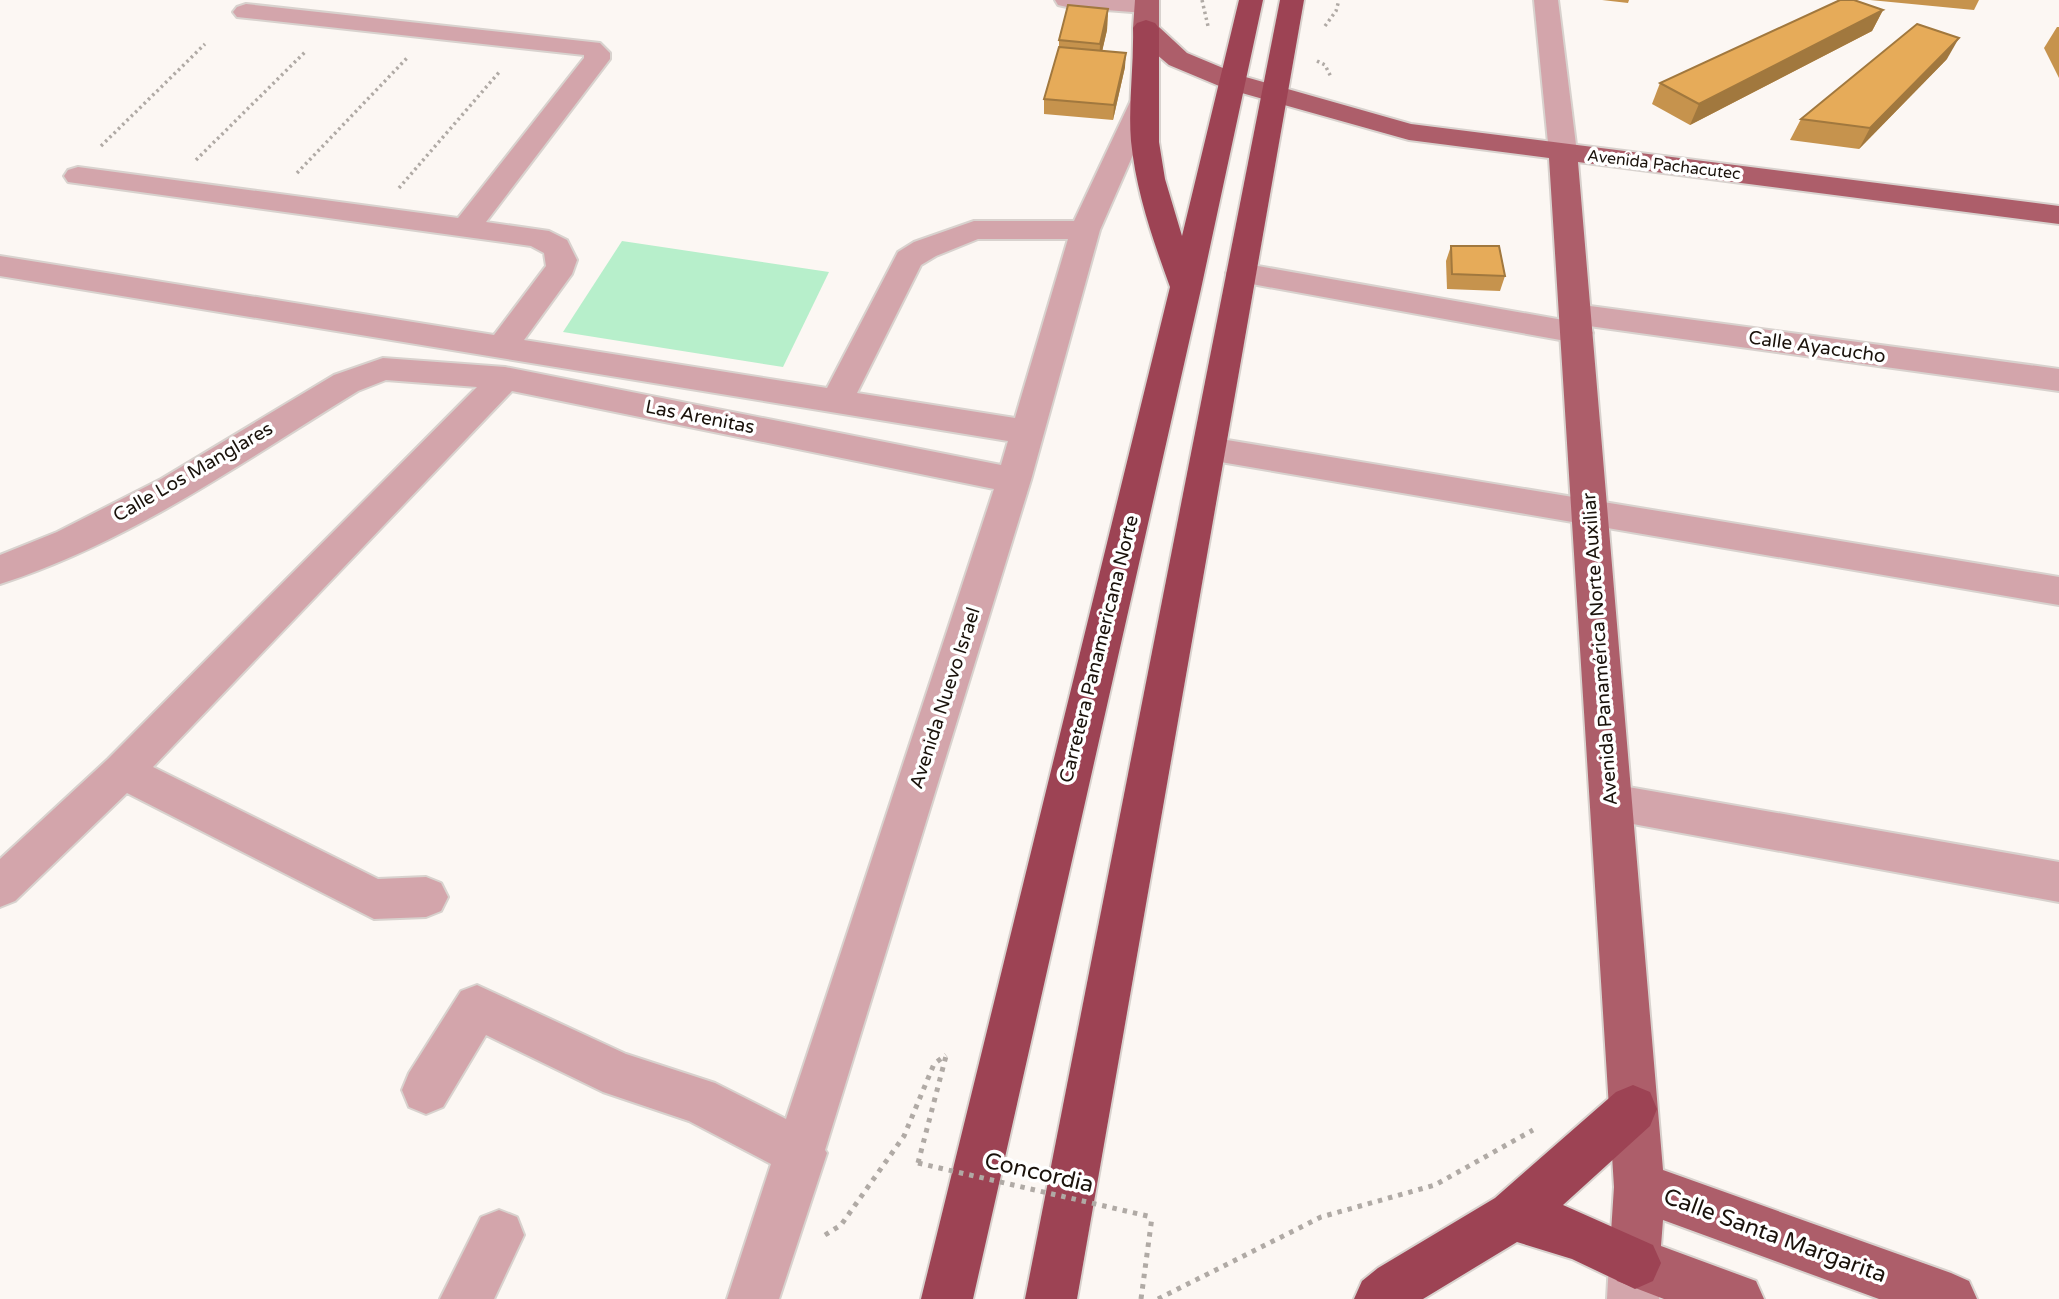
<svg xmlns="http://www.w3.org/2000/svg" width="2059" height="1299" font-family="'Varela Round',sans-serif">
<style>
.green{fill:#b7efcb}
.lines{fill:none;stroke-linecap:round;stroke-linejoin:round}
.minor-casing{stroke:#d8d2ce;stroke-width:4}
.major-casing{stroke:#d8d2ce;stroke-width:4}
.highway-casing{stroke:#d8d2ce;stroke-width:4}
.path-far1{stroke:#b0aaa5;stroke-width:3.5;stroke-dasharray:2.5 3.5;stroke-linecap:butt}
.path{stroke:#b0aaa5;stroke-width:5;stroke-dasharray:4.5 6;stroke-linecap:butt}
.minor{fill:#d3a5ab;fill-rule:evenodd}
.major{fill:#ad5e6a;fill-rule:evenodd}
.highway{fill:#9d4354;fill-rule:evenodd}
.path-bridge{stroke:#b0aaa5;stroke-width:5;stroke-dasharray:4.5 6;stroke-linecap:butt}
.wall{fill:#c6934d}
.shaded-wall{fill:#a1783e}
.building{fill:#e6ab59;stroke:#a1783e;stroke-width:2}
.labels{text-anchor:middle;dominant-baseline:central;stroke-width:7;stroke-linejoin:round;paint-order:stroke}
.far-street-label{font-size:16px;fill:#1a120b;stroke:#fff}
.street-label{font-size:19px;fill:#1a120b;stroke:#fff}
.near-street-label{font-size:23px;fill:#1a120b;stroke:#fff}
</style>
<rect width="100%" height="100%" fill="#fcf7f3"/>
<path class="green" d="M622,241L829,272L783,367L563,332Z"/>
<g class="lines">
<g class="minor-casing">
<g id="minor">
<path d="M1055,0H1151L1157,6L1154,11L1145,13L1067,7L1058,5Z"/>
<path d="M1534,0H1558L1577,153L1573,159L1563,161L1553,159L1549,153Z"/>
<path d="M246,4L600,43L610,53V59L486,222L549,231L567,240L577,260L572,274L524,340L827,388L898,252L914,242L974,221H1074L1131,100L1134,94L1144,92L1154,94L1157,100L1100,230L1031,480L825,1150L827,1153L779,1299H727L771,1164L689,1121L603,1092L486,1035L443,1107L426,1114L409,1107L402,1090L409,1073L461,991L477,985L626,1054L715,1083L786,1119L994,489L512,391L153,767L378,879L426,877L441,883L448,897L441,911L426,917L374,919L127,793L15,901L0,907V859L108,759L477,387L386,380L358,391C244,461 129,543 0,584V555L57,532L161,479L334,375L383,358L505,367L1001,465L1008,441L0,276V256L494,335L546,266L544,253L531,246L68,182L64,176L68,170L78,167L458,218L584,58V55L237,17L233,12L237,7ZM978,239H1068L1015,418L857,393L921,265L936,256Z"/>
<path d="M1241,263L1563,320L1559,314L1564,307L1575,304L2059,369V391L1589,326L1593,333L1588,340L1577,343L1230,280L1226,273L1230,266Z"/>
<path d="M1209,437L2059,577V605L1197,458L1192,449L1197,440Z"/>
<path d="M1611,784L2059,862V902L1611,820L1596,815L1590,802L1596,789Z"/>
<path d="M499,1210L517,1217L524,1235L494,1299H440L481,1217Z"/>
<path d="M1635,1237L1653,1245L1661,1263L1659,1299H1607L1609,1263L1617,1245Z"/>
</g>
</g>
<g class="major-casing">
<path id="major" d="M1135,0H1159V27L1187,53L1242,76L1411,124L2059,206V224L1578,162L1663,1170L1951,1273L1969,1281L1977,1299H1879L1663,1220L1661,1246L1756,1281L1764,1299H1664L1617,1281L1609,1263L1614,1187L1549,158L1409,140L1224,88L1169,65L1149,48L1133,28Z"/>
</g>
<g class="highway-casing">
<g id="highway">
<path d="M1239,0H1263L1201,289L973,1299H921L1170,287C1153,240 1136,192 1131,141C1128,104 1134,66 1133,28L1137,23L1146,20L1155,23L1159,28V142L1165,179L1182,236Z"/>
<path d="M1280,0H1304L1077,1299H1025Z"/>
<path d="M1633,1085L1650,1092L1657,1109L1650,1126L1563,1205L1653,1245L1661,1263L1653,1281L1635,1289L1572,1259L1517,1242L1423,1299H1354L1362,1281L1378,1268L1495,1198L1616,1092Z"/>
</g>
</g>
<g class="path-far1">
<path d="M1202,0L1208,26"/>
<path d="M1325,26L1336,11L1339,0"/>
<path d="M1317,61L1325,65L1331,77"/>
<path d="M101,146L205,44"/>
<path d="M196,160L306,51"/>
<path d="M297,173L407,58"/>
<path d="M399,188L501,70"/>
</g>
<g class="path">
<path d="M918,1163L946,1056"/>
<path d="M825,1235L841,1225L904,1136L934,1064L946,1055"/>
<path d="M1141,1299L1152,1217"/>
<path d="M1158,1299L1321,1217L1435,1185L1533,1130"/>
</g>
<use href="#minor" class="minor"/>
<use href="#major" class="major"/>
<use href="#highway" class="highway"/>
<path class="path-bridge" d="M918,1163L1152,1217"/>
</g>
<g class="wall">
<path d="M1602,0H1629L1628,3Z"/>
<path d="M1870,0H1979L1974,10Z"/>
<path d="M1108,9L1107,30L1102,51L1125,67L1113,120L1044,114V99L1059,47V40Z"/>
<path d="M1883,10L1872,31L1690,125L1652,104L1660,83Z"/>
<path d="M2057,27H2059V78L2044,48Z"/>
<path d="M1947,59L1859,149L1790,140L1801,119Z"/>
<path d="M1451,246L1505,276L1500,291L1447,289L1446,261Z"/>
</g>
<g class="shaded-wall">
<path d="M1108,9L1107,30L1099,65L1100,44Z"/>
<path d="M1883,10L1872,31L1690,125L1699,104Z"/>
<path d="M1959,38L1947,59L1859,149L1870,128Z"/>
<path d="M1126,53L1125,67L1113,120L1114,105Z"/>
</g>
<g class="building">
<path d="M1840,0H1854L1883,10L1699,104L1660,83Z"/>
<path d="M1068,5L1108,9L1100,44L1059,40Z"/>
<path d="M1917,24L1959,38L1870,128L1801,119Z"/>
<path d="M1059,47L1126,53L1114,105L1044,99Z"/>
<path d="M1451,246H1499L1505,276L1452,274Z"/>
</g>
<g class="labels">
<g class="far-street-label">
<text transform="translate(1664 165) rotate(7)">Avenida Pachacutec</text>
</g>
<g class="street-label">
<text transform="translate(1817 347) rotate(8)">Calle Ayacucho</text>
<text transform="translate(700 417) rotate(11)">Las Arenitas</text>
<text transform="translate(193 472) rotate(-30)">Calle Los Manglares</text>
<text transform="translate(1099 649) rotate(-76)">Carretera Panamericana Norte</text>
<text transform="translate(1600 649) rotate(-94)">Avenida Panamérica Norte Auxiliar</text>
<text transform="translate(945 698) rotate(-72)">Avenida Nuevo Israel</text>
</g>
<g class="near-street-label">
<text transform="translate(1039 1173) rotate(13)">Concordia</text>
<text transform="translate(1775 1236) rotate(20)">Calle Santa Margarita</text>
</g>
</g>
</svg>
